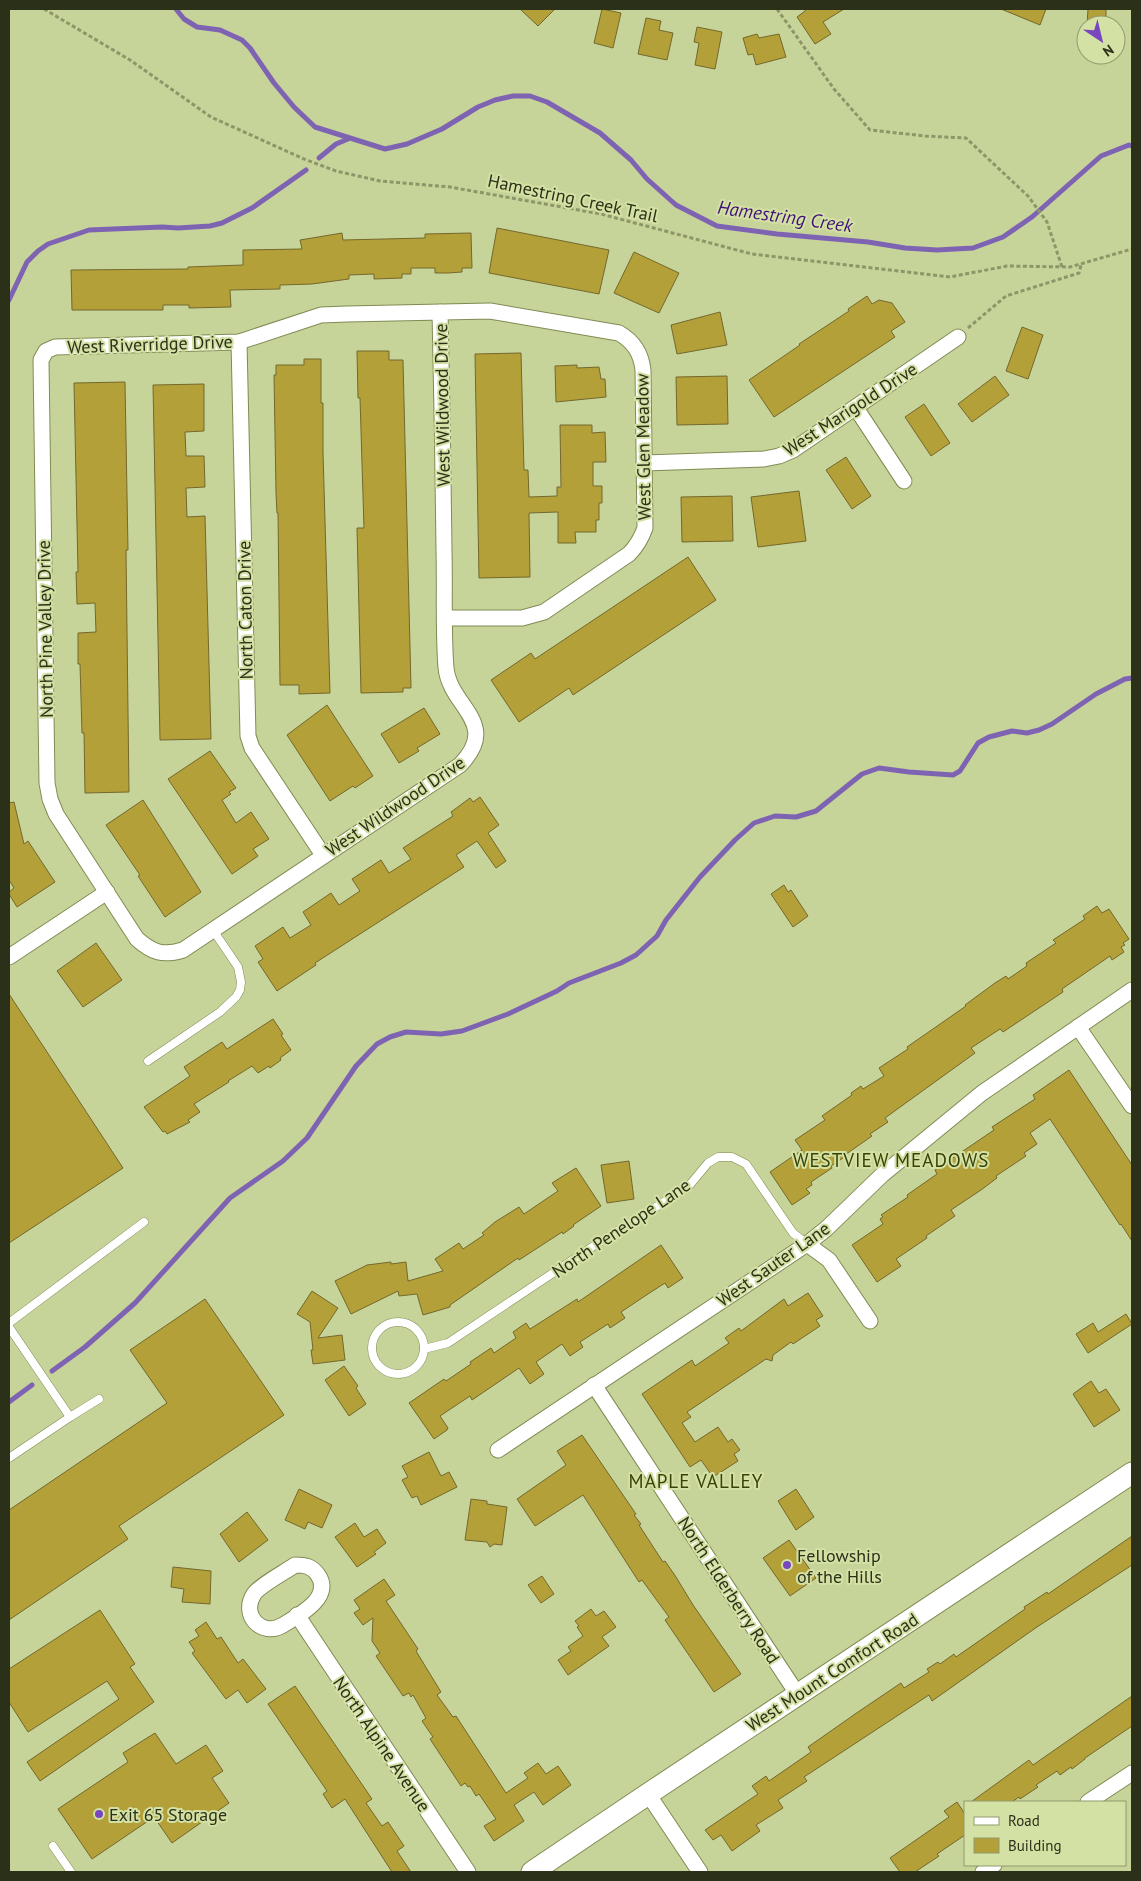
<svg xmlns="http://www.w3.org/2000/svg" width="1141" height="1881" font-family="'PT Sans',sans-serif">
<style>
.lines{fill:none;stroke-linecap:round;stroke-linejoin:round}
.stream{stroke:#7f63b3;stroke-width:5}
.building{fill:#b3a038;stroke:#73682d}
.lane-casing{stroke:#7f8b53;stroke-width:9}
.street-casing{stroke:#7f8b53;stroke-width:17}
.secondary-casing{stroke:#7f8b53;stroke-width:23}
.path{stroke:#8c9668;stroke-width:3;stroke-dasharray:4 2.5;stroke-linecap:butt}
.lane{stroke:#fff;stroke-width:8}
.street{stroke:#fff;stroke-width:15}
.secondary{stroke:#fff;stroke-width:21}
.poi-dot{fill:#7847bf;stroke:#d4e1a5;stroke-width:2}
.labels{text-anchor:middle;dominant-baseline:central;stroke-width:4;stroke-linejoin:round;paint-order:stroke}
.street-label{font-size:18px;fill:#2b3018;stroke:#d4e1a5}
.poi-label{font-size:18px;fill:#2b3018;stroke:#d4e1a5;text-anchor:start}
.water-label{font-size:19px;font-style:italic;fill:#421377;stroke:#d4e1a5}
.neighbourhood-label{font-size:19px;letter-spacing:1px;fill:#394205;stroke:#d4e1a5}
</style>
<rect width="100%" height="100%" fill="#c7d499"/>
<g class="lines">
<g class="stream">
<path d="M176,9L184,19L197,27L220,30L242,40L250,48L274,83L294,107L315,127L385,149L407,144L442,129L478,107L495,100L513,96H530L547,102L600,133L631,160L647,179L676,205L717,226L777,234L868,242L905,248L937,250L973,248L1003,237L1032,217L1101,156L1129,145L1132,146"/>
<path d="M319,158L336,144L348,139"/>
<path d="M9,300L27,262L38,251L48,244L89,230L162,227L178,228L210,226L222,223L252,208L306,170"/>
<path d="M52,1371L85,1347L135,1303L230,1198L283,1161L307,1138L356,1066L377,1044L390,1037L406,1032L441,1034L462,1031L508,1014L557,991L569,983L621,963L636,955L657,936L666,920L700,877L735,840L754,823L775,816L796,817L816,811L862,774L879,768L909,772L953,775L960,771L978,743L989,737L1012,731L1027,733L1039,730L1052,724L1096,694L1125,679L1132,678"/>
<path d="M9,1402L32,1385"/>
</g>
</g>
<g class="building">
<path d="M520,9H555L538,26Z"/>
<path d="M602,9L621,13L613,48L594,43Z"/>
<path d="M806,9H844L823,22L831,34L815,44L797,17L805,11Z"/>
<path d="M1001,9H1046L1040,25Z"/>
<path d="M1088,9H1106V25H1087Z"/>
<path d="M646,18L661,21L659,30L673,33L667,60L638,54Z"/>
<path d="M697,27L722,32L715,69L695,65L699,43L694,42Z"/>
<path d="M757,34L759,38L779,34L786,57L756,65L753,54L748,55L743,38Z"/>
<path d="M497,228L609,250L599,294L489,273Z"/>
<path d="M342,233L343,240L425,238V234L471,233L472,268H462V272L448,273H435V268H411V274H402V278L374,279V274L349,275V279L312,284L280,285V289L230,290L231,307L189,308V305H163V310H72L71,270L188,269V267L243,265V250L302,249L300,240Z"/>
<path d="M634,252L679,273L659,313L614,293Z"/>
<path d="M867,296L872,304L879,300L892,303L905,322L891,331L895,337L774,417L749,380L800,345L799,344L849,311L848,309Z"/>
<path d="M720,312L727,345L677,354L671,325Z"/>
<path d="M1022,327L1043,335L1028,379L1006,371Z"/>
<path d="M357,351H389V360H403L411,688H403V692L361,693L357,528H364L360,398H358Z"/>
<path d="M521,353L524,470H528L529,497L557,496V487H561L560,425H592V433L605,432L606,462H593V486H602V503H599V520H596V532H575L576,543H558V512L529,513L530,577L479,578L475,354Z"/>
<path d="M304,359H321V403H323V452L330,693L299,694V685H280L278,513H277L276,493L274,375H276V365H304Z"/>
<path d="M577,365V368L599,367L601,379H605L606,397L556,402L555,366Z"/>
<path d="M727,376L728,424L677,425L676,377Z"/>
<path d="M995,376L1009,395L972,422L958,404Z"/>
<path d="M125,382L128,550H126L129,792L85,793L84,733H82L80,664H78V633L96,632L95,603L77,604L76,572H78L74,383Z"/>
<path d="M204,384V431L185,432L186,456H204L205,487L186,488L187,517L205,516L211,739L160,740L153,385Z"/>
<path d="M924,404L950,443L931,456L905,417Z"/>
<path d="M846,457L871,496L852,509L826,470Z"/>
<path d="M799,491L806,541L758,547L751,497Z"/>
<path d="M732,496L733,541L682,542L681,497Z"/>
<path d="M688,557L716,600L573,695L569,688L519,722L491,680L531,653L535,659Z"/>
<path d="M327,705L373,776L355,788L353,786L330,801L287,735Z"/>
<path d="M424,708L440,734L417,748L419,751L399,763L381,734Z"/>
<path d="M210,751L236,788L229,792L231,794L222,800L236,823L251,812L269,839L253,849L258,856L232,874L168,779Z"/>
<path d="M480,797L499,825L488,833L506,861L496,868L477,841L456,855L464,867L315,963L316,965L277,991L258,962L263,959L255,946L283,927L290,938L311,925L303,912L331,893L339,905L360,891L352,879L381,860L389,873L411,859L403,848L453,816L451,812L470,798L473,802Z"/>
<path d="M143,800L201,892L165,917L138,876L140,875L106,825Z"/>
<path d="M14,802L24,844L28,841L55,882L17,907L9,894V892L14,888L9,880V803Z"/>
<path d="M784,885L788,892L791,890L808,916L793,927L771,894Z"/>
<path d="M1097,906L1102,913L1109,909L1129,939L1123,943L1125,945L1121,947L1124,952L1112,960L1110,956L1062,989L1063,992L1003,1032L1000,1029L971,1048L975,1053L885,1118L888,1122L870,1134L872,1136L842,1157L843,1158L831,1166L832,1168L811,1182L812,1185L806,1189L810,1193L792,1205L770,1172L802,1150L795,1140L825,1120L822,1116L852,1095L851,1093L861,1086L863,1089L884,1076L879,1068L908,1049L907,1047L966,1006L965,1005L995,983L1006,976L1008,979L1027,966L1026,963L1056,943L1053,940L1085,919L1083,916Z"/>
<path d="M96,943L122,980L83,1007L57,971Z"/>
<path d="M9,994L123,1168L9,1243Z"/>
<path d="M273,1019L283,1034L281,1035L291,1050L280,1058L281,1060L270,1068L269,1066L258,1073L252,1066L228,1081L229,1082L194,1104L200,1112L188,1120L190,1122L167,1134L165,1131L163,1132L144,1107L190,1076L184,1067L222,1042L227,1049Z"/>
<path d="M1069,1070L1132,1165V1241L1121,1224L1120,1225L1050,1119L1030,1133L1037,1144L1024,1153L1026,1156L996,1176L997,1178L981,1190L951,1210L955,1216L926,1236L927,1238L896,1259L901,1266L877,1282L852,1245L883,1224L880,1219L883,1217L881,1215L908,1197L907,1195L937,1174L935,1170L994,1130L992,1127L1035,1099L1033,1095Z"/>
<path d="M629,1161L634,1199L607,1203L601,1165Z"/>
<path d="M576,1168L601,1206L573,1225L574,1226L563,1234L562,1232L519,1260L518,1258L450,1305V1307L423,1315L417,1294L399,1296L398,1291L351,1314L335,1281L367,1265L391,1262V1264L406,1262L408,1281L443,1271L435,1259L459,1243L463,1249L484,1235L482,1233L495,1222L519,1207L524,1214L558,1191L552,1183Z"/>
<path d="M661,1245L683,1278L668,1288L665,1283L648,1294L621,1312L625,1318L610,1328L608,1324L580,1342L583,1347L570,1356L562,1344L536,1362L544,1374L530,1384L519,1368L472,1400L470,1396L440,1416L448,1428L447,1430L434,1439L409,1403L444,1379L446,1381L471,1364L470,1362L491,1348L494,1353L516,1338L513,1332L526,1323L530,1329L577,1299L578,1302Z"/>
<path d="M312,1291L338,1308L318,1338L342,1335L345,1360L313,1364L311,1350H313L310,1322L297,1314Z"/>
<path d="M808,1293L823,1316L816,1320L820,1326L793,1344L791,1342L773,1355L772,1361L766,1359L687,1412L691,1417L682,1423L695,1442L718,1427L728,1442L732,1439L740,1450L734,1454L738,1461L713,1477L701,1460L690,1467L642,1394L692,1360L695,1366L729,1343L725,1338L739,1328L741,1331L784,1299L788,1306Z"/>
<path d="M205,1299L284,1415L119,1526L128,1539L9,1620V1510L167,1403L130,1350Z"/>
<path d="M1126,1314L1132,1324L1088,1353L1076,1334L1093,1323L1098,1332Z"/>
<path d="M344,1366L358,1386L356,1388L366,1404L349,1416L325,1380Z"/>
<path d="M1091,1381L1099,1393L1106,1389L1120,1410L1094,1427L1073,1394Z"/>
<path d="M582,1435L636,1514L634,1515L641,1524L639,1525L663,1562L665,1561L676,1577L693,1605L741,1674L714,1692L665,1620L669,1617L642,1580L639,1582L583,1495L535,1526L517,1499L566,1465L557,1451Z"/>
<path d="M429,1452L441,1476L449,1472L457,1487L421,1505L417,1496L412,1498L402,1480L408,1477L402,1466Z"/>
<path d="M299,1489L332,1505L322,1528L308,1522L305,1529L285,1520Z"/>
<path d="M796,1489L814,1517L796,1530L778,1501Z"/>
<path d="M471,1499L487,1501V1504L507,1507L502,1545L494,1544L490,1547L487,1542L465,1540Z"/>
<path d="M247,1512L268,1540L239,1562L220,1534Z"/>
<path d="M355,1523L364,1537L377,1529L386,1543L374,1552L376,1554L357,1567L335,1537Z"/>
<path d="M1132,1536V1565L1037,1627L932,1701L929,1695L804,1777L807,1781L778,1800L783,1808L756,1825L760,1831L732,1851L721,1835L713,1840L705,1830L758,1794L752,1786L766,1776L769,1781L811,1752L808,1747L858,1712L901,1683L904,1688L929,1672L927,1669L938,1662L940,1664L954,1654L956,1657L1025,1609L1024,1607L1047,1592L1048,1594Z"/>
<path d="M789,1540L816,1578L790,1596L763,1558Z"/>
<path d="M173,1567L211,1571L210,1604L182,1602L184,1589L171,1587Z"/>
<path d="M542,1576L554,1594L541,1603L528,1585Z"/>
<path d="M384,1579L395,1595L386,1601L418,1649L416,1651L441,1692L437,1695L453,1717L456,1716L506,1793L528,1778L524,1773L538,1763L546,1774L558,1766L571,1785L543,1805L534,1792L514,1805L524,1821L494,1841L484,1826L496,1819L479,1794L476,1796L470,1786L468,1787L465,1783L461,1786L430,1739L433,1737L422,1721L426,1718L413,1695L411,1697L409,1693L403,1696L376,1656L380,1653L372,1641L373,1618L363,1625L354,1613L360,1609L354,1600Z"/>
<path d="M591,1609L596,1616L604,1611L616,1627L602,1637L609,1646L568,1675L558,1660L571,1651L568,1647L583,1636L577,1627L579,1626L575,1621Z"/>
<path d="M100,1610L135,1664L130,1667L154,1702L40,1781L27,1762L119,1699L107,1681L28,1732L9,1702V1669Z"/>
<path d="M206,1622L217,1639L221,1637L238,1663L243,1659L266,1689L247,1703L238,1690L226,1699L192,1653L195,1651L189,1642L199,1636L195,1630Z"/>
<path d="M295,1686L372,1799L366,1803L382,1826L388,1822L404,1846L397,1851L411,1872H392L345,1799L332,1808L323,1794L327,1791L268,1704Z"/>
<path d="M1132,1696V1726L1085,1758V1759L1072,1769L1071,1767L1060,1775L1057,1771L1036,1785L1038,1787L1020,1799L1019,1797L1012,1802H971L1029,1760L1033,1765Z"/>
<path d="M155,1733L176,1764L206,1745L223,1771L212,1778L229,1803L172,1843L154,1817L92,1859L58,1809L128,1762L123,1753Z"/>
<path d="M957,1802L965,1814V1835L937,1854L939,1856L915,1872H900L890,1858L949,1817L944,1811Z"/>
</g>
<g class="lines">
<g class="lane-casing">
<g id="lane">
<path d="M148,1061L220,1012L236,997L240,990L241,982L238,967L213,930"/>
<circle cx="398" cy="1348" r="26"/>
<path d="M9,1323L144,1222"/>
<path d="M9,1327L70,1417"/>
<path d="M424,1349L448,1343L595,1245L688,1187L708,1163L718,1157H732L746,1164L793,1233L807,1244"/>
<path d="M9,1458L70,1417L99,1399"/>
<path d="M53,1846L71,1872"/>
</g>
</g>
<g class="street-casing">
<g id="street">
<path d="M440,312C442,392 443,471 444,551C445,589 443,629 446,668C450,707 501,723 460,765L183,950C163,956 153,953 137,939L56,814L50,799L47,783L41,360L46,351L55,347L239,342L321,315L347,314L490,311L619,333C634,342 641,353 643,370L645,528C641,539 637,546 629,554L544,612L522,618H445"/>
<path d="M239,342L248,736L252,748L323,855"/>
<path d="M856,408L904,481"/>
<path d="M644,463L764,459L779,456L793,450L958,337"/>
<path d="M9,957L107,892"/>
<path d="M1078,1027L1132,1106"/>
<path d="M807,1244L829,1260L870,1321"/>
<path d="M594,1385L798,1695"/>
<path d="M498,1450L807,1244L826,1229L882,1175L982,1093L1132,990"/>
<path d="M295,1565C305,1565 312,1566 318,1575C333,1597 300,1615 283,1625C262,1638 240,1615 254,1594C259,1586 285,1572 295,1565Z"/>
<path d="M297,1615L468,1872"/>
<path d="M648,1794L700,1872"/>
<path d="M1088,1802L1132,1773"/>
<path d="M983,1872L994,1865"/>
</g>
</g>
<g class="secondary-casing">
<path id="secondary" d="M532,1872L648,1794L1132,1473"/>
</g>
<g class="path">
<path d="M44,9L130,60L211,117L304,159L336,171L380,181L450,187L601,214L752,254L950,277L1007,266L1070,267L1132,249"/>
<path d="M777,9L834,89L870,130L925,136L966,138L1028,196L1047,222L1062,267"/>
<path d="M968,328L1006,296L1079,273L1081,265"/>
</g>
<use href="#lane" class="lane"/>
<use href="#street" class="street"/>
<use href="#secondary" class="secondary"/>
</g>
<g class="poi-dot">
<circle cx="787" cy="1565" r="5"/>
<circle cx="99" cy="1814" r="5"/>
</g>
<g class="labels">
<g class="street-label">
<text transform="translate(573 198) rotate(12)">Hamestring Creek Trail</text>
<text transform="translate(150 344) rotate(-2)">West Riverridge Drive</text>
<text transform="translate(442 405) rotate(-91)">West Wildwood Drive</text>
<text transform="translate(850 409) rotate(-33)">West Marigold Drive</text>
<text transform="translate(643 447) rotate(-91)">West Glen Meadow</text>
<text transform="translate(245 610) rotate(-91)">North Caton Drive</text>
<text transform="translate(45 629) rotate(-91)">North Pine Valley Drive</text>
<text transform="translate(395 806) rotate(-34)">West Wildwood Drive</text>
<text transform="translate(621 1228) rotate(-34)">North Penelope Lane</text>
<text transform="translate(773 1264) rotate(-35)">West Sauter Lane</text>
<text transform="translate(729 1590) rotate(57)">North Elderberry Road</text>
<text transform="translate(832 1672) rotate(-33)">West Mount Comfort Road</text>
<text transform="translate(382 1744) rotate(56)">North Alpine Avenue</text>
</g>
<g class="poi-label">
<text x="797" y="1555">Fellowship<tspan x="797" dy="21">of the Hills</tspan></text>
<text x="109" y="1814">Exit 65 Storage</text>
</g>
<g class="water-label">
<text transform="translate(785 216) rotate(8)">Hamestring Creek</text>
</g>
<g class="neighbourhood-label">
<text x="891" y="1160">WESTVIEW MEADOWS</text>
<text x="696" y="1481">MAPLE VALLEY</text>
</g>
</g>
<rect width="1141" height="1881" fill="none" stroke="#2b3018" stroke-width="20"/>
<rect x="964" y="1801" width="162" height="65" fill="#d4e1a5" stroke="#909a6d"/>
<rect x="974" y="1817" width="25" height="8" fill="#ffffff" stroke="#909a6d"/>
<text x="1008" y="1826" font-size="15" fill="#2b3018">Road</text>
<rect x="974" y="1838" width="25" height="15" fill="#b3a038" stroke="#909a6d"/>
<text x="1008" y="1851" font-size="15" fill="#2b3018">Building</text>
<g transform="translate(1101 40) rotate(145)"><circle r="24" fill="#d4e1a5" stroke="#909a6d"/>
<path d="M0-4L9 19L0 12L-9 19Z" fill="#7847bf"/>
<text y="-8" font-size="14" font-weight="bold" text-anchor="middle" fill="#2b3018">N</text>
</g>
</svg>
